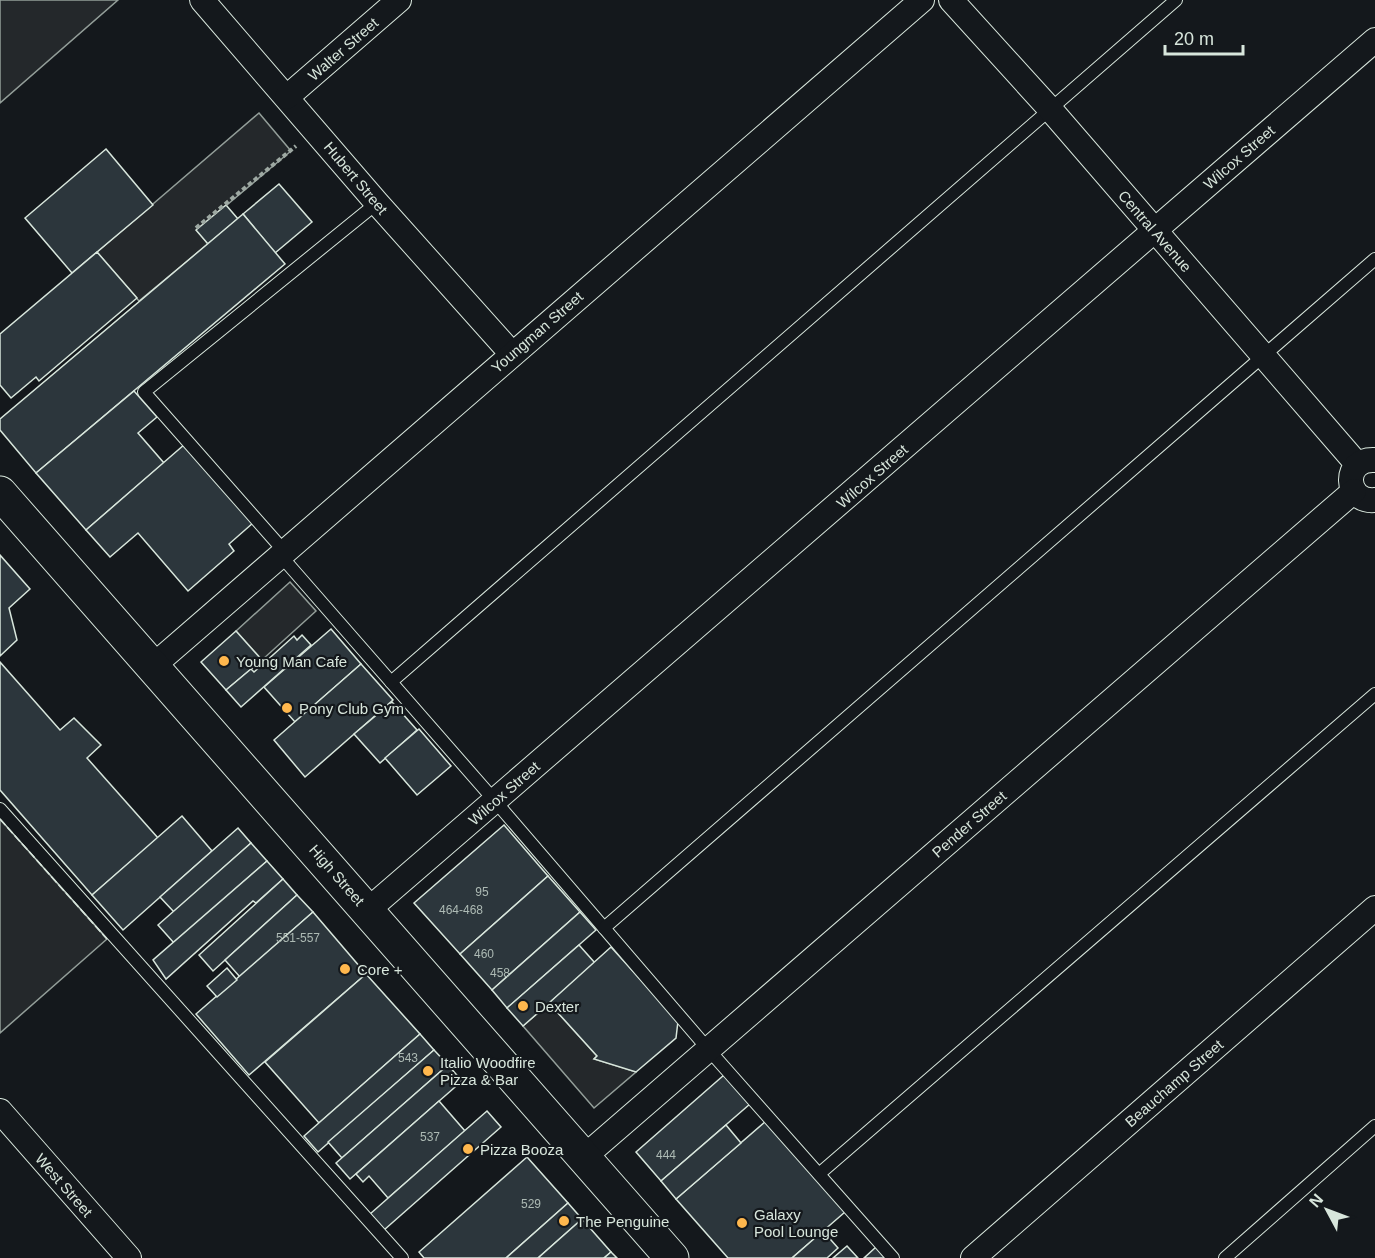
<svg xmlns="http://www.w3.org/2000/svg" width="1375" height="1258" font-family="Helvetica,sans-serif">
<style>
.parking{fill:#24282b;stroke:#939e99;stroke-width:1.5}
.building{fill:#2c363c;stroke:#d8e6dc;stroke-width:1.5}
.lines{fill:none;stroke-linecap:round;stroke-linejoin:round}
.lane-casing{stroke:#d8e6dc;stroke-width:14}
.street-casing{stroke:#d8e6dc;stroke-width:26}
.secondary-casing{stroke:#d8e6dc;stroke-width:35}
.path{stroke:#9da8a2;stroke-width:4;stroke-dasharray:4.5 3;stroke-linecap:butt}
.lane{stroke:#14181c;stroke-width:12}
.street{stroke:#14181c;stroke-width:24}
.secondary{stroke:#14181c;stroke-width:33}
.fence{stroke:#d8e6dc;stroke-width:1.5;stroke-dasharray:8 3;stroke-linecap:butt}
.poi-dot{fill:#ffb74d;stroke:#14181c;stroke-width:2}
.labels{text-anchor:middle;dominant-baseline:central;stroke-width:4.5;stroke-linejoin:round;paint-order:stroke}
.number-label{font-size:12px;fill:#adbab4}
.street-label{font-size:15px;fill:#d8e6dc;stroke:#14181c}
.poi-label{font-size:15px;fill:#d8e6dc;stroke:#14181c;text-anchor:start}
</style>
<rect width="100%" height="100%" fill="#14181c"/>
<g class="parking">
<path d="M0,0H118L0,103Z"/>
<path d="M259,113L291,151L197,230L208,244L139,301L97,252Z"/>
<path d="M290,582L316,611L262,660L236,631Z"/>
<path d="M0,819L107,939L0,1033Z"/>
<path d="M549,1003L597,1056L594,1059L636,1072L594,1108L523,1026Z"/>
</g>
<g class="building">
<path d="M106,149L153,205L72,273L25,218Z"/>
<path d="M279,184L312,222L275,253L243,214Z"/>
<path d="M226,205L238,219L208,244L196,230Z"/>
<path d="M243,214L285,264L36,473L0,430V419Z"/>
<path d="M97,252L137,298L39,381L36,377L11,398L0,385V334Z"/>
<path d="M134,391L157,417L138,433L164,463L86,530L36,473Z"/>
<path d="M185,444L253,523L229,544L234,551L188,591L138,533L110,557L86,530Z"/>
<path d="M0,555L30,589L9,608L17,640L0,656Z"/>
<path d="M331,629L361,664L295,722L264,687Z"/>
<path d="M236,631L262,660L226,690L201,662Z"/>
<path d="M302,635L311,645L241,707L226,690L251,669L254,672L294,636L297,640Z"/>
<path d="M0,662L60,730L74,718L101,745L87,758L158,838L92,895L0,790Z"/>
<path d="M361,664L393,700L305,777L274,740Z"/>
<path d="M392,702L417,730L380,763L354,734Z"/>
<path d="M419,729L451,766L417,795L385,758Z"/>
<path d="M182,816L212,851L123,930L92,895Z"/>
<path d="M504,825L548,876L460,954L414,903Z"/>
<path d="M238,828L251,843L174,912L160,897Z"/>
<path d="M251,843L267,861L174,943L158,925Z"/>
<path d="M267,861L283,879L256,903L253,901L166,979L153,960Z"/>
<path d="M548,876L580,912L492,990L460,954Z"/>
<path d="M283,879L297,895L213,971L199,955Z"/>
<path d="M297,895L313,912L240,977L225,960Z"/>
<path d="M313,912L366,974L249,1075L196,1014Z"/>
<path d="M580,912L596,930L507,1008L492,990Z"/>
<path d="M579,945L595,963L523,1026L507,1008Z"/>
<path d="M611,947L678,1021L676,1038L636,1072L594,1059L597,1056L549,1003Z"/>
<path d="M227,968L237,980L217,997L207,986Z"/>
<path d="M366,974L420,1034L319,1123L265,1062Z"/>
<path d="M420,1034L434,1050L318,1152L304,1136Z"/>
<path d="M434,1050L448,1065L342,1158L328,1142Z"/>
<path d="M448,1065L462,1081L350,1179L336,1163Z"/>
<path d="M724,1075L750,1104L661,1181L636,1152Z"/>
<path d="M439,1101L465,1131L388,1198L369,1176L363,1182L356,1174Z"/>
<path d="M487,1111L501,1127L384,1230L370,1214Z"/>
<path d="M766,1121L845,1212L792,1258H728L676,1199Z"/>
<path d="M726,1125L741,1143L676,1199L661,1181Z"/>
<path d="M527,1157L568,1203L506,1258H424L419,1252Z"/>
<path d="M568,1203L582,1219L538,1258H506Z"/>
<path d="M582,1219L611,1252L604,1258H538Z"/>
<path d="M823,1231L838,1248L827,1258H792Z"/>
<path d="M847,1246L858,1258H833Z"/>
<path d="M876,1247L886,1258H864Z"/>
<path d="M611,1252L617,1258H604Z"/>
</g>
<g class="lines">
<g class="lane-casing">
<g id="lane">
<path d="M285,552L144,392L377,203"/>
<path d="M281,556L495,801L708,1049L893,1258"/>
<path d="M391,682L1176,0"/>
<path d="M0,809L402,1258"/>
<path d="M604,928L1375,259"/>
<path d="M819,1174L1375,694"/>
<path d="M1225,1258L1375,1126"/>
</g>
</g>
<g class="street-casing">
<g id="street">
<path d="M202,0L377,203L512,354"/>
<path d="M951,0L1050,109L1357,464"/>
<path d="M287,97L399,0"/>
<path d="M1375,460C1342,458 1344,503 1375,500"/>
<path d="M153,666L922,0"/>
<path d="M368,910L1375,40"/>
<path d="M0,1111L129,1258"/>
<path d="M584,1157L1354,491"/>
<path d="M973,1258L1375,908"/>
</g>
</g>
<g class="secondary-casing">
<path id="secondary" d="M0,493L672,1258"/>
</g>
<path class="path" d="M196,228L296,146"/>
<use href="#lane" class="lane"/>
<use href="#street" class="street"/>
<use href="#secondary" class="secondary"/>
<path class="fence" d="M0,819L107,939"/>
</g>
<g class="poi-dot">
<circle cx="224" cy="661" r="6"/>
<circle cx="287" cy="708" r="6"/>
<circle cx="345" cy="969" r="6"/>
<circle cx="523" cy="1006" r="6"/>
<circle cx="428" cy="1071" r="6"/>
<circle cx="468" cy="1149" r="6"/>
<circle cx="564" cy="1221" r="6"/>
<circle cx="742" cy="1223" r="6"/>
</g>
<g class="labels">
<g class="number-label">
<text x="482" y="892">95</text>
<text x="461" y="910">464-468</text>
<text x="298" y="938">551-557</text>
<text x="484" y="954">460</text>
<text x="500" y="973">458</text>
<text x="408" y="1058">543</text>
<text x="430" y="1137">537</text>
<text x="666" y="1155">444</text>
<text x="531" y="1204">529</text>
</g>
<g class="street-label">
<text transform="translate(343 49) rotate(-41)">Walter Street</text>
<text transform="translate(1239 157) rotate(-41)">Wilcox Street</text>
<text transform="translate(356 178) rotate(50)">Hubert Street</text>
<text transform="translate(1155 231) rotate(49)">Central Avenue</text>
<text transform="translate(537 332) rotate(-41)">Youngman Street</text>
<text transform="translate(872 476) rotate(-41)">Wilcox Street</text>
<text transform="translate(504 793) rotate(-41)">Wilcox Street</text>
<text transform="translate(969 824) rotate(-41)">Pender Street</text>
<text transform="translate(337 875) rotate(49)">High Street</text>
<text transform="translate(1174 1083) rotate(-41)">Beauchamp Street</text>
<text transform="translate(64 1185) rotate(49)">West Street</text>
</g>
<g class="poi-label">
<text x="236" y="661">Young Man Cafe</text>
<text x="299" y="708">Pony Club Gym</text>
<text x="357" y="969">Core +</text>
<text x="535" y="1006">Dexter</text>
<text x="440" y="1062">Italio Woodfire<tspan x="440" dy="17">Pizza &amp; Bar</tspan></text>
<text x="480" y="1149">Pizza Booza</text>
<text x="754" y="1214">Galaxy<tspan x="754" dy="17">Pool Lounge</tspan></text>
<text x="576" y="1221">The Penguine</text>
</g>
</g>
<g transform="translate(1327 1210) rotate(311)" stroke="#14181c" stroke-width="4.5" paint-order="stroke">
<path d="M0-4.5L10 22L0 15L-10 22Z" fill="#d8e6dc"/>
<text y="-9" font-size="16" font-weight="bold" text-anchor="middle" fill="#d8e6dc">N</text>
</g>
<path d="M1165 45v9h78v-9" fill="none" stroke="#d8e6dc" stroke-width="3"/>
<text x="1174" y="45" font-size="18" fill="#d8e6dc" stroke="#14181c" stroke-width="4.5" paint-order="stroke">20 m</text>
</svg>
